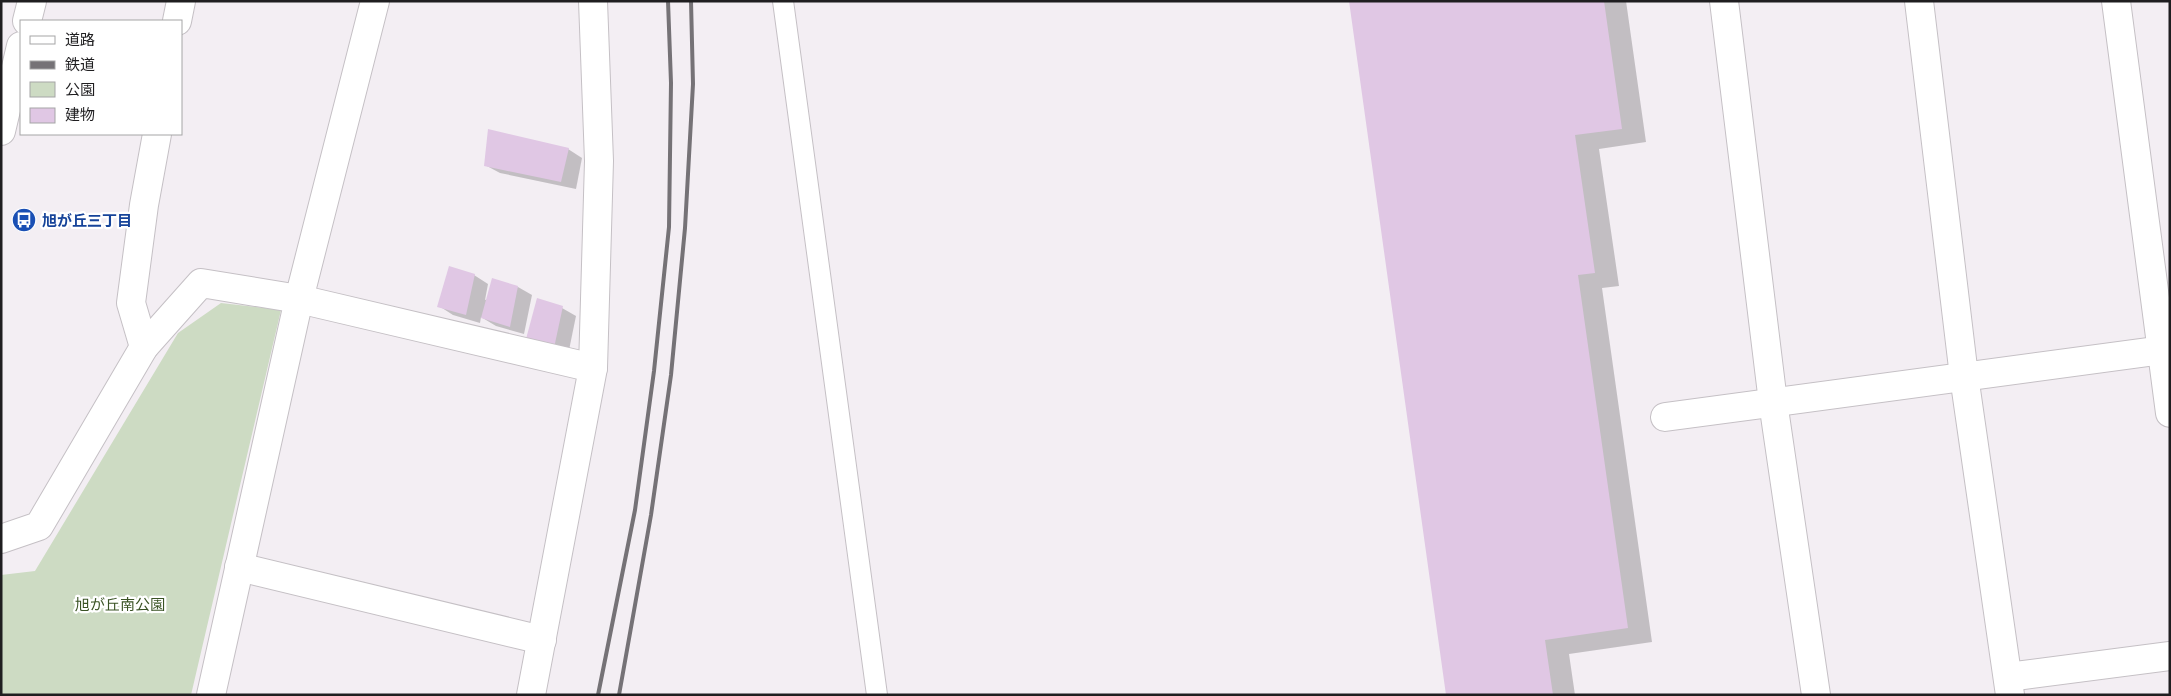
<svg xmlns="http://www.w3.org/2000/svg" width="2171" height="696" font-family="Poppins,'Noto Sans JP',sans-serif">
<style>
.green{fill:#cddbc3}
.shadow{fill:#0003}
.building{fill:#e0c7e4}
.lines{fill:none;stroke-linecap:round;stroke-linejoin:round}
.lane-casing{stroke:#c5c0c5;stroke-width:22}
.street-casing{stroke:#c5c0c5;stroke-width:30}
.secondary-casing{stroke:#c5c0c5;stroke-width:30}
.lane{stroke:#fff;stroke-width:20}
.street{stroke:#fff;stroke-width:28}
.secondary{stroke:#fff;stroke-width:28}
.rail{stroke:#757276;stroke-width:4}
.labels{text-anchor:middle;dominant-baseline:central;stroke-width:4.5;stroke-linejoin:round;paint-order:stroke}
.transit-label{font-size:15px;font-weight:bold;fill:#164399;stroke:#fff;text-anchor:start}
.park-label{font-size:15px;fill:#3a5325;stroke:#fff}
</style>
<rect width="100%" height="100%" fill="#f3eef3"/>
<path class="green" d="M221,303L281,310L191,695H1V575L35,571L178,333Z"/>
<g class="shadow">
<path d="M1350,1H1626L1646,142L1599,149L1619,286L1602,288L1652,642L1569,654L1575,695H1448Z"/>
<path d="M568,149L582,158L576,189L500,173L485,165Z"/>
<path d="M474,275L488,284L485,300L518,287L532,295L524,334L496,326L481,317L480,323L453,315L439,306Z"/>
<path d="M562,308L576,316L568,355L541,347Z"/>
</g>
<g class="building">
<path d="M1349,1H1604L1622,129L1575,135L1595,273L1578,275L1628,628L1545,640L1553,695H1446Z"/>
<path d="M488,129L569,148L561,182L484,166Z"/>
<path d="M449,266L475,274L466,315L437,307Z"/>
<path d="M492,278L518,286L510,327L481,318Z"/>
<path d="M537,298L563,306L554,348L526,339Z"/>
</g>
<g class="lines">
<g class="lane-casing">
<path id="lane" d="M783,1L877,695"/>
</g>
<g class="street-casing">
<g id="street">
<path d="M1724,1L1773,402L1816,695"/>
<path d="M1919,1L1964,376L2010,695"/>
<path d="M2116,1L2170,413"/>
<path d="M177,21L181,1"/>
<path d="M144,347L131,303L144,205L157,134"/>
<path d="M1665,417L2170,349"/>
<path d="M1,539L39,526L144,347L201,283L299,299L593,368"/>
<path d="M239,567L542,640"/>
<path d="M2008,677L2170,656"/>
</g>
</g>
<g class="secondary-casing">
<g id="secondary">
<path d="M27,21L32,1"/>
<path d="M1,131L21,46"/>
<path d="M211,695L299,299L375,1"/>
<path d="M531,695L593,368L599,161L593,1"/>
</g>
</g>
<use href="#lane" class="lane"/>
<use href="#street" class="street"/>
<use href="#secondary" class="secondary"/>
<g class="rail">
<path d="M598,695L635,510L654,371L669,227L671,83L668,1"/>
<path d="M619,695L651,515L671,375L685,228L693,84L691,1"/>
</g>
</g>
<defs>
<g id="bus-disc" transform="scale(1.25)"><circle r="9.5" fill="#1a4fb4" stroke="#fff"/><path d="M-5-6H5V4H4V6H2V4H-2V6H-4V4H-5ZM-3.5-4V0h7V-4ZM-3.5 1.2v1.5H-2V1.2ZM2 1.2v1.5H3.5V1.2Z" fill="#fff"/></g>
</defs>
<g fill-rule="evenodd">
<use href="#bus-disc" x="24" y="220"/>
</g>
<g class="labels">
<g class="transit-label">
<text x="42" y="220">旭が丘三丁目</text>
</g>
<g class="park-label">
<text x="120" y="604">旭が丘南公園</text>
</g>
</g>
<rect width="2171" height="696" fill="none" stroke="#1f1e20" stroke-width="5"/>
<rect x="20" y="20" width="162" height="115" fill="#ffffff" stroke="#a5a5a6"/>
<rect x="30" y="36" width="25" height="8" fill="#ffffff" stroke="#a5a5a6"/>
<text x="65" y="45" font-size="15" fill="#1f1e20">道路</text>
<rect x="30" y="61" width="25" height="8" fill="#757276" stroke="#a5a5a6"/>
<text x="65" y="70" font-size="15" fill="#1f1e20">鉄道</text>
<rect x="30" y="82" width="25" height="15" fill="#cddbc3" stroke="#a5a5a6"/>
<text x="65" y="95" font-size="15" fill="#1f1e20">公園</text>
<rect x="30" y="108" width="25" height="15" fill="#e0c7e4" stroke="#a5a5a6"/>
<text x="65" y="120" font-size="15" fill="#1f1e20">建物</text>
</svg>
